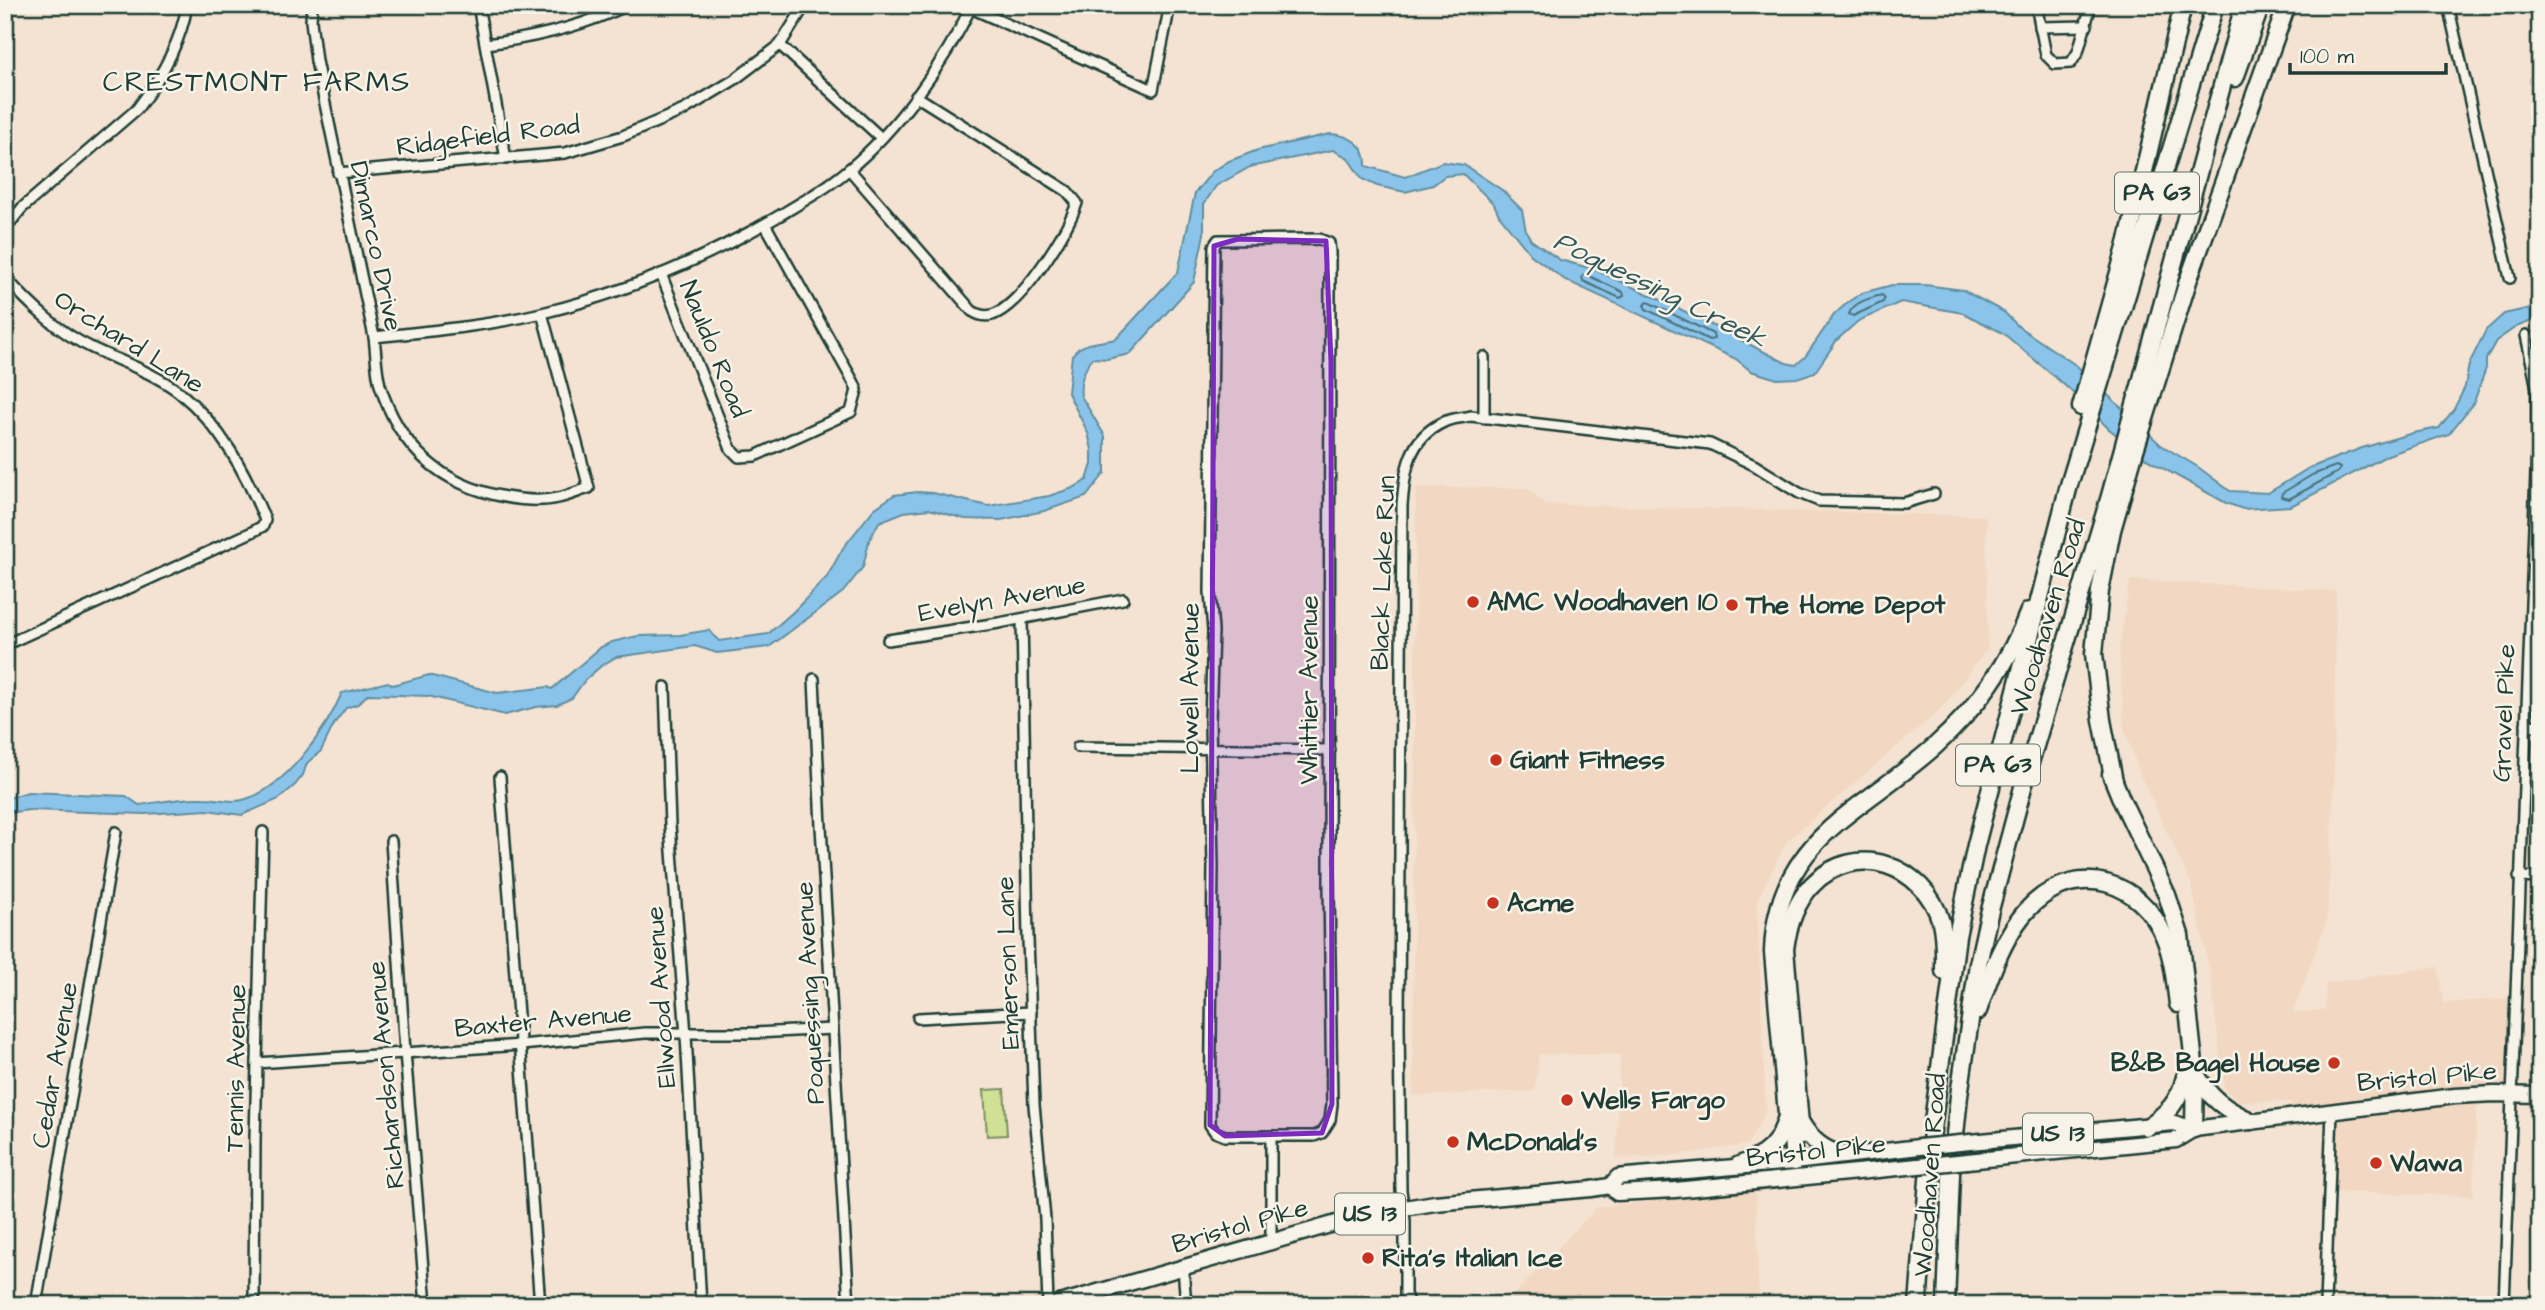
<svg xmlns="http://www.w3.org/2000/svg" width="2545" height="1310" font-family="'Architects Daughter',sans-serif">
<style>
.built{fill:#f2d8c2}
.green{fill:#d0e195;stroke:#788f64;stroke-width:2}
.water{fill:#8bc4ea;stroke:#608ea1;stroke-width:2}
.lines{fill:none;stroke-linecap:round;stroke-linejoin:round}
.shore{stroke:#4a737d;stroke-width:2}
.minor-casing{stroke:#1f3d34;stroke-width:14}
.primary-casing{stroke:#1f3d34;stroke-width:19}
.motorway-casing{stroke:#1f3d34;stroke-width:21}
.minor{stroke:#f7f3e8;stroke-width:9}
.primary{stroke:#f7f3e8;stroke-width:14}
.motorway{stroke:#f7f3e8;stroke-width:16}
.primary-bridge-casing{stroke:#1f3d34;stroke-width:19;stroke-linecap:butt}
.primary-bridge{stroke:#f7f3e8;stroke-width:14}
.marked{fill:#7b2cbf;fill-opacity:0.2;stroke:#7b2cbf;stroke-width:5;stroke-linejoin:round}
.poi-dot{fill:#c8321e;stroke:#f7f3e8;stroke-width:2.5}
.labels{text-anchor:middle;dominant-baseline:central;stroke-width:5;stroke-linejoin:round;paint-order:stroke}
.shield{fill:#f7f3e8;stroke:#60746a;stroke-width:2}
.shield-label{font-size:24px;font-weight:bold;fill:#1f3d34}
.street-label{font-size:26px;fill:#1f3d34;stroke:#f7f3e8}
.poi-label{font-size:26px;font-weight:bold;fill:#1f3d34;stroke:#f7f3e8;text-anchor:start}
.neighbourhood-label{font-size:28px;letter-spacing:2px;fill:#1f3d34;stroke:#f7f3e8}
.water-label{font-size:28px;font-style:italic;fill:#355858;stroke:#f7f3e8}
</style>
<rect width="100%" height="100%" fill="#f4e3d2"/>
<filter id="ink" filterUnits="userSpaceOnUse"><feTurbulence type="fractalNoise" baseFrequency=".0143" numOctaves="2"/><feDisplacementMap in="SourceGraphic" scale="14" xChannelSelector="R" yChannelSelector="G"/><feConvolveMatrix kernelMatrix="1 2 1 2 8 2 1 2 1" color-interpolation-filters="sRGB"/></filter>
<g filter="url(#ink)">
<g class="built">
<path d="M1416,487L1528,488L1545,504L1986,516L1988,648L1940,710L1787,841L1757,901L1766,1112L1747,1145L1668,1156L1616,1158L1620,1055L1539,1054L1535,1091L1413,1096Z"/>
<path d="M2130,580L2336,591L2334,780L2327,920L2293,1013L2325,1009L2326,983L2438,967L2443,1003L2510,998L2508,1103L2477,1105L2473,1196L2332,1192L2335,1121L2291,1126V1102L2238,1101L2224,1089L2210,972L2191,883L2140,775L2124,727L2119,649Z"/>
<path d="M1756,1190L1759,1305H1508L1506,1303L1597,1207Z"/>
</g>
<path class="green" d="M1004,1089L1007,1135L987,1136L984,1090Z"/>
<path class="water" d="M1330,134C1350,135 1367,145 1366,166L1405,177L1443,162L1464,165L1502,190L1522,210L1526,231L1531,240L1560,260L1593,269L1672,305L1786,363L1796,365L1805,357L1834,315L1848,302L1862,293L1892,285H1925L1963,290L2004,312L2019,327L2077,366L2161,445L2198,467L2230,491L2268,493L2309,468L2362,448L2413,433L2439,428L2454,409L2465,387L2469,364L2486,330L2504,314L2540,306V318L2516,327L2496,341L2486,359V368L2474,402L2449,434L2388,455L2291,506L2243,509L2226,503L2148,460L2109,429L2069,389L2003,333L1963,313L1901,302L1858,321L1837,340L1815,372L1797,378L1777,379L1751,371L1736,359L1565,280L1531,255L1499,215L1494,204L1463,174L1445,176L1433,185L1405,192L1377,186L1362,179L1347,157L1333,150L1250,167L1216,186L1204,204V234L1194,282L1130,354L1107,359L1092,358C1084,371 1079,381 1081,396L1105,436V473L1086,497L1044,511L1001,520L965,519L929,509L904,512L879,522L869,541L863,567L843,592L769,647L717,653L695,646L616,657L601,666L585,680L572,698L557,705L536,707L505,715L428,696L368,694L358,704L346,708L334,724L321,751L307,763L303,775L295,785L279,799L242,815L207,810L145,814L29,810L5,813V799L28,792L126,796L139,805C160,802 182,797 203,798C217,798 233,804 246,799C286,787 326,730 342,693L388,682L393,685L429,675L497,693L548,687L552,689L601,647L612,642L638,636L680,635L709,630L719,641L768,634L793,612L827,577L843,548L874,509L894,495L917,492L933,493L988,506L1049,496L1073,488L1087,480L1092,464V450L1088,433L1068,393L1072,355L1079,348L1088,344L1116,339L1178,272L1195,193L1212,172L1229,161L1258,150Z"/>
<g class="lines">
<g class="shore">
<path d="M1585,274L1623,292L1624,296L1620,298L1583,281L1582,277Z"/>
<path d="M1882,295L1885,298L1883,302L1853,316L1849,314C1853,302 1870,298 1882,295Z"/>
<path d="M1648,302L1713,334L1714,339L1709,340L1646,309L1644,305Z"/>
<path d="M2336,466L2340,468L2338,472L2289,499L2281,497L2282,493L2312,475Z"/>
</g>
<g class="minor-casing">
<g id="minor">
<path d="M312,5L311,21L316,61L374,337C376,352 376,370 380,385C399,447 441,485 505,497C522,500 541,502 558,498C568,496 579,491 589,488L542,313"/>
<path d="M478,5L506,159"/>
<path d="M2036,5L2046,55L2055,64L2071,63L2078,52L2091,5"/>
<path d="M2448,5L2510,278"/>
<path d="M971,8L1153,90L1170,5"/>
<path d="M2040,27L2087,26"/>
<path d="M486,44C536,38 581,27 628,5"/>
<path d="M780,45L880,137"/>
<path d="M849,169L972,311C980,316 988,318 997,313C1025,299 1067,232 1077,203L1067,191L916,96"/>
<path d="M338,173L565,153L623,136L684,110L734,80L780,45L805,5"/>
<path d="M5,229L22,208L137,109C160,79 181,43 187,5"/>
<path d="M1319,239L1329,243L1330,252L1329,886L1332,1104L1330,1120L1322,1133L1314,1136H1225L1215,1132L1210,1125L1213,866L1210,721L1213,631L1210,592L1214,246L1218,240Z"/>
<path d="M661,274L731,449L739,457L755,456L851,412L857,390L854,383L765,224"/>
<path d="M5,277C30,305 58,332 92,348C121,362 153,372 179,392C221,426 245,471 265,520L263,526L252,532L5,645"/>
<path d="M374,337C431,331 487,326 542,313C625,293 704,259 777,217C802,202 827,188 848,170C897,130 945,62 972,5"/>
<path d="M1484,418V357"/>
<path d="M1022,619L1028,939L1034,1105L1045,1219L1048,1305"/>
<path d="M888,640L999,623L1123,599"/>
<path d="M814,679L821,826L849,1305"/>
<path d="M665,687L670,825L686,1035L701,1305"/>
<path d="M2526,724L2540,727"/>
<path d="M1078,747L1330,750"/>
<path d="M500,777L540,1305"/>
<path d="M391,841L405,1052L426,1305"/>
<path d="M2519,877L2540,878"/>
<path d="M918,1018L1031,1012"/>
<path d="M257,1063L521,1045L645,1033H755L833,1029"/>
<path d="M1271,1137V1242"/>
<path d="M1183,1267L1186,1305"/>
<path d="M36,1305L116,832"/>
<path d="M254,1305L255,1139L263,832"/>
<path d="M1409,1305L1405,1294V1221L1401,1190L1399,1026L1402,505C1405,471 1408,438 1444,422C1452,418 1463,418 1471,416L1710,444L1754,465L1799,493L1819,501L1904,503L1934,494"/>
<path d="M2325,1305L2332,1111"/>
<path d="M2504,1305L2537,448V388L2526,335"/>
</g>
</g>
<g class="primary-casing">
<g id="primary">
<path d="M1970,1142L2174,1123L2194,1129"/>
<path d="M1967,1161L2176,1140L2194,1129L2455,1096L2494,1094L2540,1095"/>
<path d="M1610,1186L1617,1193L1675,1190L1918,1166"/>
<path d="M1053,1305L1368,1214L1435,1203L1591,1189L1610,1186L1618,1177L1627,1176L1794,1162L1919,1147"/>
</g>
</g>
<g class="motorway-casing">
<g id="motorway">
<path d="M2235,78L2261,5"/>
<path d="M2081,407L2127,244L2183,5"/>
<path d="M2111,774L2122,801L2167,895L2180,935L2195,1073L2194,1129"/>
<path d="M2114,781L2102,720L2094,654L2100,591L2112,530L2135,450L2188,281L2287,5"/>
<path d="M1978,1011C1990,975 2005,930 2034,903C2080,861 2141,882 2164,936C2173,957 2175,981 2178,1004"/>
<path d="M2196,1074C2209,1098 2226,1110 2251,1121"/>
<path d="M1801,1123C1810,1139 1824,1151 1843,1155"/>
<path d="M2147,1127C2168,1113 2179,1102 2185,1077"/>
<path d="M1801,1136L1785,949C1788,926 1796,902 1812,885C1856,839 1925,866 1941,922C1945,938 1944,955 1944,971"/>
<path d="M1794,1162L1791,1126L1787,1114L1773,952C1776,838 1862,812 1935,746C1976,709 2010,662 2029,611"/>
<path d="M1739,1165C1766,1157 1780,1144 1787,1116"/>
<path d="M1918,1305L1932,1130L1957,936L1976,845L2069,485L2215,5"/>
<path d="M1946,1305L1951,1174L1959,1096L1978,964L1989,914L2026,776L2110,496L2244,5"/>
</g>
</g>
<use href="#minor" class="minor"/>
<use href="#primary" class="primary"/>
<use href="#motorway" class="motorway"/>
<g class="primary-bridge-casing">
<g id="primary-bridge">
<path d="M1919,1147L1970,1142"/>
<path d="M1918,1166L1967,1161"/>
</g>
</g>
<use href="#primary-bridge" class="primary-bridge"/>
</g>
</g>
<path class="marked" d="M1238,239L1326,241L1331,362L1332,1104L1322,1133L1225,1136L1210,1125L1214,246Z"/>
<g class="poi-dot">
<circle cx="1473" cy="602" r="7"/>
<circle cx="1732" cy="605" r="7"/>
<circle cx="1496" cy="760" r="7"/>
<circle cx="1493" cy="903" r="7"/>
<circle cx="2334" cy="1063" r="7"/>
<circle cx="1567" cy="1100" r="7"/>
<circle cx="1453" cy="1142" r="7"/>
<circle cx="2376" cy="1163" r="7"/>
<circle cx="1368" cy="1258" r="7"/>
</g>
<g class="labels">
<g class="shield">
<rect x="2115" y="172.5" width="84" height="41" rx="5"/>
<rect x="1956" y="744.5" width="84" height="41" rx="5"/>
<rect x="2023" y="1113.5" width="70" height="41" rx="5"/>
<rect x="1335" y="1193.5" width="70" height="41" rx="5"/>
</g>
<g class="shield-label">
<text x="2157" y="193">PA 63</text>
<text x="1998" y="765">PA 63</text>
<text x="2058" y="1134">US 13</text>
<text x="1370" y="1214">US 13</text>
</g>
<g class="street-label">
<text transform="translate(488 136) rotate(-7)">Ridgefield Road</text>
<text transform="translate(376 246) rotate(78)">Dimarco Drive</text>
<text transform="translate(129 342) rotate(32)">Orchard Lane</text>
<text transform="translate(714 349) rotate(68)">Nauldo Road</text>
<text transform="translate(1383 573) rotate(-88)">Black Lake Run</text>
<text transform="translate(1002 599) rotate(-10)">Evelyn Avenue</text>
<text transform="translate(2048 617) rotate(-73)">Woodhaven Road</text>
<text transform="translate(1190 688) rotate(-90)">Lowell Avenue</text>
<text transform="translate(1309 690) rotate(-90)">Whittier Avenue</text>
<text transform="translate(2504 713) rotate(-88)">Gravel Pike</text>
<text transform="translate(1008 963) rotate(-92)">Emerson Lane</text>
<text transform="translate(810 993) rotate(-93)">Poquessing Avenue</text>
<text transform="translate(661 997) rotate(-94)">Ellwood Avenue</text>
<text transform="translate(543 1021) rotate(-5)">Baxter Avenue</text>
<text transform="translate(55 1065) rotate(-80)">Cedar Avenue</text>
<text transform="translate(236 1068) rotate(-89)">Tennis Avenue</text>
<text transform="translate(386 1075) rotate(-95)">Richardson Avenue</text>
<text transform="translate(2427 1077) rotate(-5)">Bristol Pike</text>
<text transform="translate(1816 1151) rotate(-6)">Bristol Pike</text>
<text transform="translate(1930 1175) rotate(-86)">Woodhaven Road</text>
<text transform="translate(1240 1226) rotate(-16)">Bristol Pike</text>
</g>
<g class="poi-label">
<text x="1487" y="602">AMC Woodhaven 10</text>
<text x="1746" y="605">The Home Depot</text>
<text x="1510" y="760">Giant Fitness</text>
<text x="1507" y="903">Acme</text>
<text x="2320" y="1063" text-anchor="end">B&amp;B Bagel House</text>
<text x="1581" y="1100">Wells Fargo</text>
<text x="1467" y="1142">McDonald's</text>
<text x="2390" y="1163">Wawa</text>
<text x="1382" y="1258">Rita's Italian Ice</text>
</g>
<g class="neighbourhood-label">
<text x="257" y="82">CRESTMONT FARMS</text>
</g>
<g class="water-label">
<text transform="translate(1660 290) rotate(26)">Poquessing Creek</text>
</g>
</g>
<rect width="2545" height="1310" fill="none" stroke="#f7f3e8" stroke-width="28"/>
<rect x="14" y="14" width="2517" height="1282" fill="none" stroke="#1f3d34" stroke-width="2.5" filter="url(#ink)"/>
<path d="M2290 63v10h156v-10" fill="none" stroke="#1f3d34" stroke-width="3.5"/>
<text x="2300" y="63" font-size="21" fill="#1f3d34" stroke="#f7f3e8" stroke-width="5" paint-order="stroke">100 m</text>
</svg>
